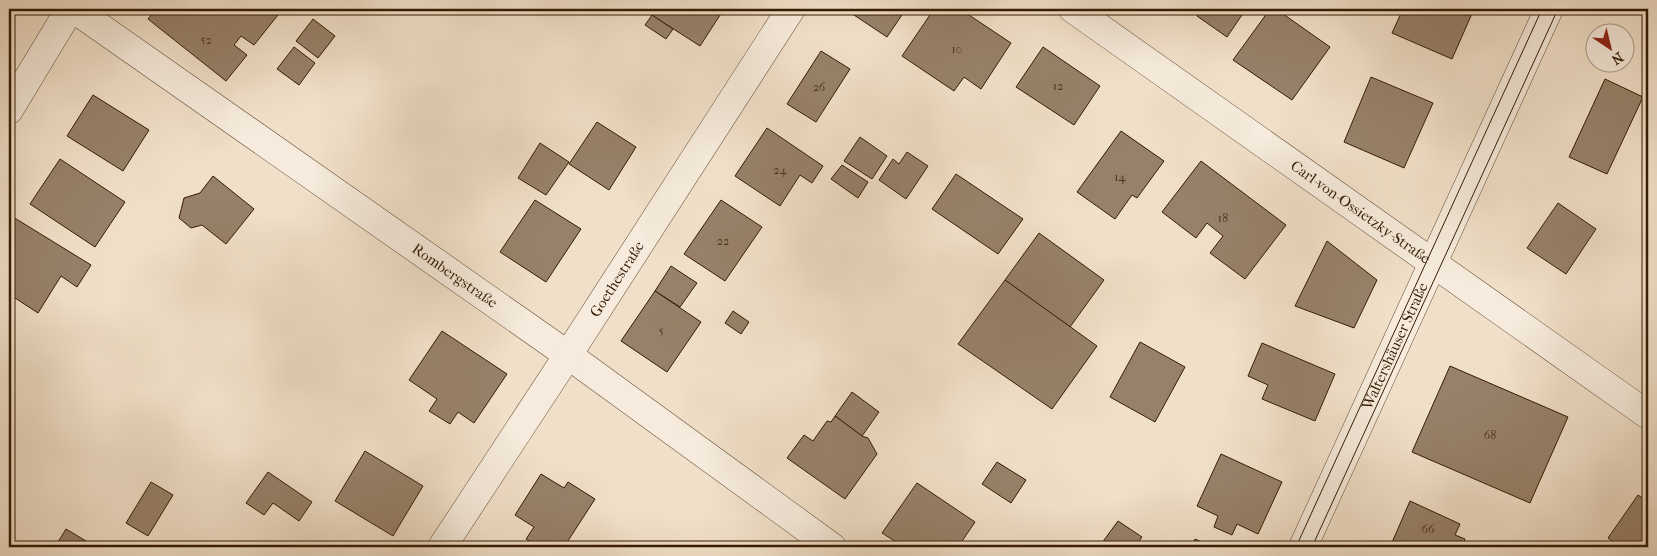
<svg xmlns="http://www.w3.org/2000/svg" width="1657" height="556" font-family="'IM FELL French Canon',serif">
<style>
.building{fill:#97816a;stroke:#351b03}
.lines{fill:none;stroke-linecap:round;stroke-linejoin:round}
.minor-casing{stroke:#644c34;stroke-width:29}
.minor{stroke:#f6ebdc;stroke-width:28}
.tram{stroke:#351b03;stroke-width:1}
.labels{text-anchor:middle;dominant-baseline:central;stroke-width:4.5;stroke-linejoin:round;paint-order:stroke}
.number-label{font-size:12px;fill:#4e341d}
.street-label{font-size:15px;fill:#351b03;stroke:#f6ebdc}
</style>
<rect width="100%" height="100%" fill="#f1e0c9"/>
<filter id="stains"><feTurbulence type="fractalNoise" baseFrequency=".004" numOctaves="4"/><feColorMatrix values="0 0 0 0 .2 0 0 0 0 .09 0 0 0 0 .02 0 0 0 .5 -.17"/></filter>
<radialGradient id="worn" r=".72"><stop offset=".6" stop-color="#630" stop-opacity="0"/><stop offset="1" stop-color="#630" stop-opacity=".3"/></radialGradient>
<g class="building">
<path d="M156,9H269L278,15L254,45L241,36L234,45L247,55L226,81L148,19Z"/>
<path d="M649,9H724L700,46L647,12Z"/>
<path d="M845,9H906L887,37Z"/>
<path d="M934,9H960L1011,43L981,89L964,77L954,91L902,56Z"/>
<path d="M1202,9H1246L1227,37L1197,16Z"/>
<path d="M1270,9H1276L1330,47L1292,100L1233,60Z"/>
<path d="M1403,9H1474L1452,59L1392,33Z"/>
<path d="M652,15L673,29L666,39L645,25Z"/>
<path d="M313,19L335,36L318,58L296,41Z"/>
<path d="M294,47L315,63L299,85L277,69Z"/>
<path d="M1043,47L1100,86L1074,125L1016,87Z"/>
<path d="M821,51L850,69L816,122L787,104Z"/>
<path d="M1371,77L1433,103L1404,168L1344,142Z"/>
<path d="M1605,79L1643,97L1607,174L1569,157Z"/>
<path d="M93,95L149,130L123,171L67,136Z"/>
<path d="M597,122L636,147L609,190L569,164Z"/>
<path d="M767,128L823,166L812,183L800,175L780,206L735,176Z"/>
<path d="M1121,131L1164,161L1137,198L1132,195L1115,219L1077,192Z"/>
<path d="M860,137L887,156L872,179L844,161Z"/>
<path d="M540,143L569,162L546,195L518,178Z"/>
<path d="M907,152L928,166L906,199L879,180L893,159L899,164Z"/>
<path d="M60,159L125,202L95,247L30,204Z"/>
<path d="M1201,161L1286,225L1245,279L1210,253L1223,236L1207,223L1196,238L1162,212Z"/>
<path d="M842,165L868,182L858,198L831,179Z"/>
<path d="M956,174L1023,219L998,254L932,209Z"/>
<path d="M213,176L254,209L226,244L202,225L191,228L179,218L184,198L200,193Z"/>
<path d="M535,200L581,229L546,282L500,252Z"/>
<path d="M721,200L762,227L725,281L684,254Z"/>
<path d="M1558,203L1596,229L1566,274L1527,248Z"/>
<path d="M13,217L91,265L77,287L61,276L38,313L9,294V223Z"/>
<path d="M1039,233L1104,280L1070,327L1005,280Z"/>
<path d="M1327,241L1377,280L1354,328L1295,306Z"/>
<path d="M671,266L697,283L680,307L655,291Z"/>
<path d="M1005,280L1097,346L1052,409L958,344Z"/>
<path d="M655,291L701,322L667,372L621,341Z"/>
<path d="M733,311L749,322L741,334L725,323Z"/>
<path d="M442,331L507,374L474,423L458,412L450,424L429,411L437,399L409,380Z"/>
<path d="M1140,342L1185,367L1155,422L1110,397Z"/>
<path d="M1262,343L1335,374L1315,421L1262,399L1268,385L1248,376Z"/>
<path d="M1450,366L1568,417L1530,503L1412,452Z"/>
<path d="M852,392L879,412L862,436L835,416Z"/>
<path d="M835,416L862,436L868,438L877,454L845,499L787,458L804,435L813,441L827,421L831,422Z"/>
<path d="M365,451L423,486L393,536L335,501Z"/>
<path d="M1221,454L1282,482L1258,534L1237,524L1232,535L1214,527L1218,516L1197,506Z"/>
<path d="M997,462L1026,480L1011,503L982,484Z"/>
<path d="M268,472L312,502L299,521L273,503L264,515L246,503Z"/>
<path d="M541,474L564,488L568,482L595,499L564,547H539L526,539L534,527L515,515Z"/>
<path d="M151,482L173,495L148,536L126,523Z"/>
<path d="M917,483L975,522L958,547H904L882,533Z"/>
<path d="M1638,495L1648,502V547H1621L1608,538Z"/>
<path d="M1410,501L1460,524L1455,535L1465,539L1462,547H1390Z"/>
<path d="M1118,521L1142,537L1135,547H1099Z"/>
<path d="M66,529L96,547H55Z"/>
<path d="M1195,539L1213,547H1191Z"/>
</g>
<g class="lines">
<g class="minor-casing">
<g id="minor">
<path id="s1" d="M74,9L568,355L832,547"/>
<path id="s2" d="M1073,9L1648,415"/>
<path d="M9,110L70,9"/>
<path id="s3" d="M442,547L568,355L791,9"/>
<path id="s4" d="M1303,547L1549,9"/>
</g>
</g>
<use href="#minor" class="minor"/>
<g class="tram">
<path d="M1296,547L1542,9"/>
<path d="M1312,547L1558,9"/>
</g>
</g>
<g class="labels">
<g class="number-label">
<text x="206" y="40">52</text>
<text x="957" y="49">10</text>
<text x="1058" y="86">12</text>
<text x="819" y="87">26</text>
<text x="780" y="170">24</text>
<text x="1120" y="177">14</text>
<text x="1223" y="218">18</text>
<text x="723" y="241">22</text>
<text x="661" y="331">5</text>
<text x="1490" y="435">68</text>
<text x="1428" y="529">66</text>
</g>
<g class="street-label">
<text stroke="none"><textPath href="#s2" startOffset="352">Carl-von-Ossietzky-Straße</textPath></text>
<text stroke="none"><textPath href="#s1" startOffset="465">Rombergstraße</textPath></text>
<text stroke="none"><textPath href="#s3" startOffset="320">Goethestraße</textPath></text>
<text stroke="none"><textPath href="#s4" startOffset="221">Waltershäuser Straße</textPath></text>
</g>
</g>
<rect width="1657" height="556" fill="none" stroke="#f1e0c9" stroke-width="30"/>
<rect x="10" y="10" width="1637" height="536" fill="none" stroke="#351b03" stroke-width="2.5"/>
<rect x="15" y="15" width="1627" height="526" fill="none" stroke="#351b03"/>
<g transform="translate(1610 48) rotate(145)"><circle r="24" fill="#f6ebdc" stroke="#a99885"/>
<path d="M0-4L9 19L0 12L-9 19Z" fill="#8f2418"/>
<text y="-8" font-size="14" font-weight="bold" text-anchor="middle" fill="#351b03">N</text>
</g>
<rect width="100%" height="100%" filter="url(#stains)"/>
<rect width="100%" height="100%" fill="url(#worn)"/>
</svg>
